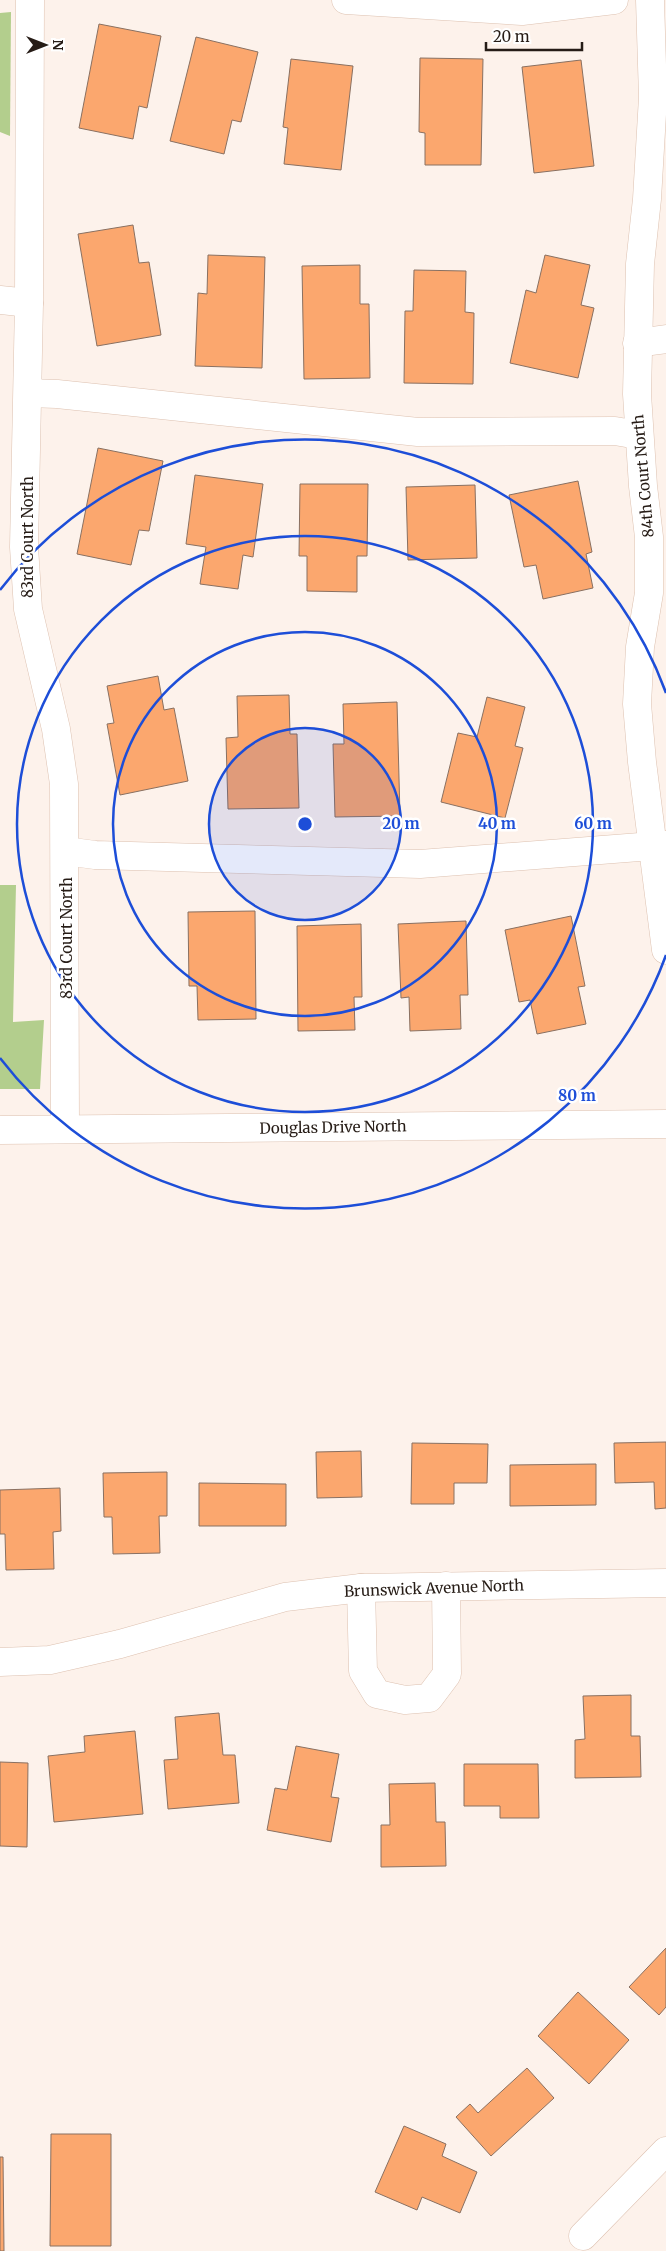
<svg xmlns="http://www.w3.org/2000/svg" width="666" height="2251" font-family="Merriweather,serif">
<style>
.green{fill:#b3ce8d}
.building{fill:#fba76e;stroke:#897061}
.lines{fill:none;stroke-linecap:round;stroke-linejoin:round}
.minor-casing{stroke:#ddc1b0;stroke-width:29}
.minor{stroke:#fff;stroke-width:28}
.ring{fill:none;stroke:#1d4ed8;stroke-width:2.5}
.labels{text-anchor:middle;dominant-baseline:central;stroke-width:5;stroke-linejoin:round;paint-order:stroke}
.street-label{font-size:15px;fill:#261c16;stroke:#fff}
.centre{fill:#1d4ed8;stroke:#fff;stroke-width:2.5}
.ring-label{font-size:15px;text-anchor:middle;font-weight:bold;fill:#1d4ed8;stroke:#fff;stroke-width:5;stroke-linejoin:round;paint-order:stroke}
</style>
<rect width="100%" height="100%" fill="#fdf2eb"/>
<g class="green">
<path d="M11,12L10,136L0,132V13Z"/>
<path d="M0,885H16L13,1022L44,1020L40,1089H0Z"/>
</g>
<g class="building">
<path d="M99,24L161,36L147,108L139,106L133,139L79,128Z"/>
<path d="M196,37L258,52L241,122L232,120L224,154L170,141Z"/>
<path d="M420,58L483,59L481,165H425V133L419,132Z"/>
<path d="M291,59L353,66L341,170L284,164L288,128L283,127Z"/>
<path d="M581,60L594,166L534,173L522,67Z"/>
<path d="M133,225L139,263L149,262L161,335L97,346L78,234Z"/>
<path d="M208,255L265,257L262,368L195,366L198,293L207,294Z"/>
<path d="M545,255L590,265L581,305L594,308L578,378L510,363L526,290L536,293Z"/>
<path d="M360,265V304H369L370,378L304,379L302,266Z"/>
<path d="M414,270L466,271L465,312L474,313L473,384L404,383L405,311H413Z"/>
<path d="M98,448L163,461L149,531L139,530L131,565L77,554Z"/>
<path d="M195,475L263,484L253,557L243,555L238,589L200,584L206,547L186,544Z"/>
<path d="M578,481L592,552L586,554L593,588L543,599L536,565L524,567L509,495Z"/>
<path d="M300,484H368L367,556H357V592L307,591V556H299Z"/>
<path d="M475,485L477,558L408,560L406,487Z"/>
<path d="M158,676L164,710L174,708L188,781L120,795L107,724L114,723L107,686Z"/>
<path d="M289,695L290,734H297L299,808L228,809L226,738L238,737L237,696Z"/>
<path d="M487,697L525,707L515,746L523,748L505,818L441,802L458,733L477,737Z"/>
<path d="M397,702L400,816L335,817L333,744H344L343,704Z"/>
<path d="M255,911L256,1019L198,1020L197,986H189L188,912Z"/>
<path d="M571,916L585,986L578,987L586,1024L537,1034L530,1000L519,1002L505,930Z"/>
<path d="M466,921L468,995H460L461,1029L410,1031L409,997L401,998L398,924Z"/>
<path d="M361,924L362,997H354L355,1030L298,1031L297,926Z"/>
<path d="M666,1442V1508L655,1509L654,1482L615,1483L614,1443Z"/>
<path d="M412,1443L488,1444L487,1483H454V1504H411Z"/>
<path d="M361,1451L362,1497L317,1498L316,1452Z"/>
<path d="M596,1464V1505L510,1506V1465Z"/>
<path d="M167,1472V1516H159L160,1553L113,1554L112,1517H104L103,1473Z"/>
<path d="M199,1483L286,1484V1526H199Z"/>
<path d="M60,1488L61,1531L53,1532L54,1569L6,1570L5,1534H0V1490Z"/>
<path d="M631,1695V1736H640L641,1777L575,1778V1740L585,1739L583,1696Z"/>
<path d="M219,1713L223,1755H235L239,1803L168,1809L164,1760L178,1759L175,1717Z"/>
<path d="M135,1731L143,1814L54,1822L48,1756L85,1752L84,1736Z"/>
<path d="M296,1746L339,1754L331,1797L339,1798L331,1842L267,1830L275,1788L287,1790Z"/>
<path d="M0,1762L28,1763L27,1847L0,1846Z"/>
<path d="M464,1764H538L539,1818H500V1806H464Z"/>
<path d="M435,1783L436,1822H445L446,1866L381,1867V1825H390L389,1784Z"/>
<path d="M666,1948V2007L659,2015L629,1987Z"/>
<path d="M578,1992L629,2040L589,2084L538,2036Z"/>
<path d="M527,2068L554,2098L491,2156L456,2117L470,2104L478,2113Z"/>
<path d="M404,2126L446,2144L442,2156L477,2172L460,2213L422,2197L417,2210L375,2192Z"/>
<path d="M51,2134H111V2246H50Z"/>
<path d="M0,2157H3L4,2251H0Z"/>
</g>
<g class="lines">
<g class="minor-casing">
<g id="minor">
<path d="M30,0L29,303L24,547L28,609L56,729L64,784L65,1129"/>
<path d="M346,0L522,11L614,0"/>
<path d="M650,0L653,97L647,199L640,264L637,394L643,486L649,537V593L640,647L637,704L642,762L666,950"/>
<path d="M0,300L29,303"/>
<path d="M637,343L666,339"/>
<path d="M28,393L57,394L418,432L615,431L638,435"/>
<path d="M65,851L95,855L420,864L666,845"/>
<path d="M0,1130L666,1124"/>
<path d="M361,1588L363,1671L377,1694L405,1700L429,1698L447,1674L446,1586"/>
<path d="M0,1662L50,1660L120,1644L285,1597L361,1588L666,1583"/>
<path d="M583,2236L666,2151"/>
</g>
</g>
<use href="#minor" class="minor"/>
</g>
<circle cx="305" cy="824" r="96" fill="#1d4ed8" fill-opacity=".12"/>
<g class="ring">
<circle cx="305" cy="824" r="96"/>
<circle cx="305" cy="824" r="192"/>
<circle cx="305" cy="824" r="288"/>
<path d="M666 955A384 384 0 0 1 0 1058M0 590A384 384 0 0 1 666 693"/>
</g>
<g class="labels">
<g class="street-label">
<text transform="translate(643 476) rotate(-95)">84th Court North</text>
<text transform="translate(27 537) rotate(-90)">83rd Court North</text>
<text transform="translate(66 938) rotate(-90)">83rd Court North</text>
<text transform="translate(333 1127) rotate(-1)">Douglas Drive North</text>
<text transform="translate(434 1588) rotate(-2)">Brunswick Avenue North</text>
</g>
</g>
<circle cx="305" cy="824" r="8" class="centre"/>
<g class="ring-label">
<text x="401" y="829">20 m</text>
<text x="497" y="829">40 m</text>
<text x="593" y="829">60 m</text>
<text x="577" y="1101">80 m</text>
</g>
<g transform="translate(45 45) rotate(90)" stroke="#ffffff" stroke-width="4" paint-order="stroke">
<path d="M0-4L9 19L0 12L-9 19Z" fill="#261c16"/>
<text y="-8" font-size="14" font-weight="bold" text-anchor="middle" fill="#261c16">N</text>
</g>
<path d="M486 42v8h96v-8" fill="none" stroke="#261c16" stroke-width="2.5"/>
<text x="493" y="42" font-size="15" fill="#261c16" stroke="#ffffff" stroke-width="4" paint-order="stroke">20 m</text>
</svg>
